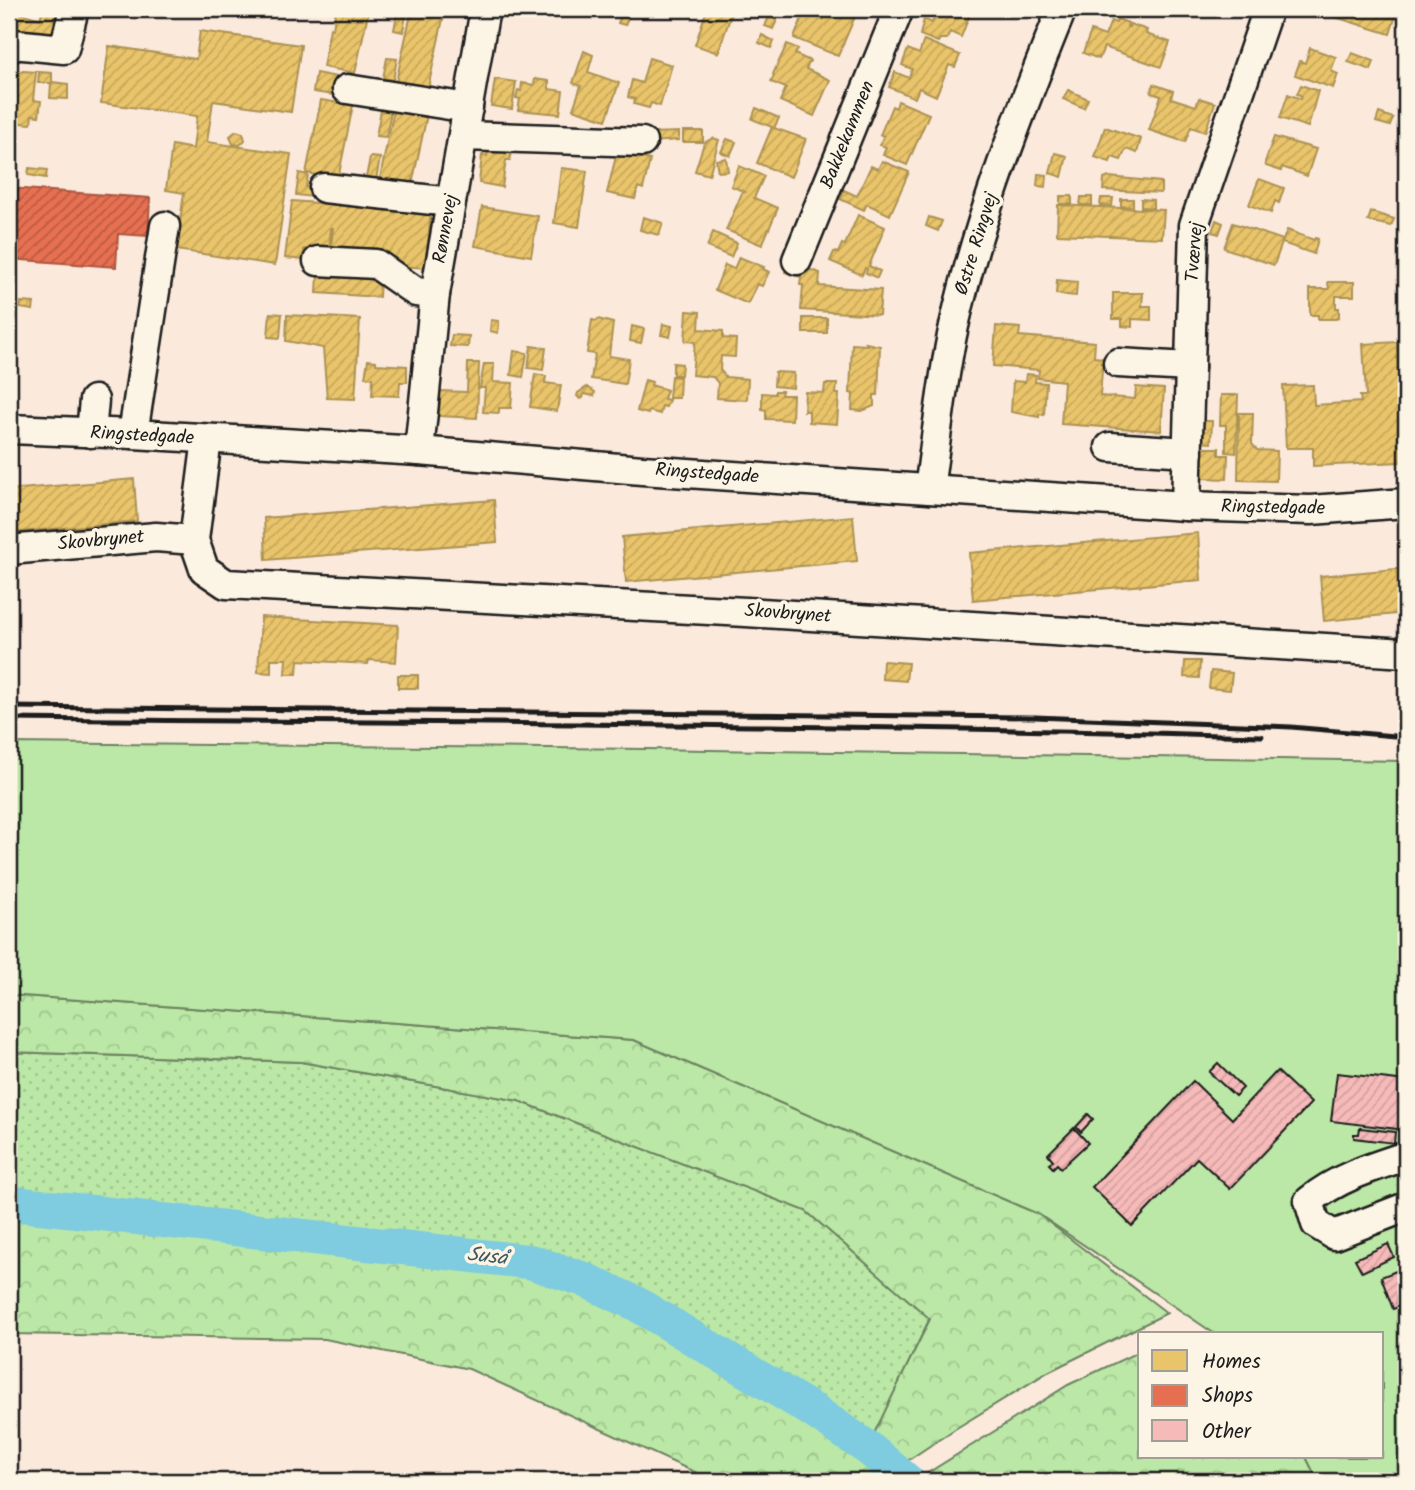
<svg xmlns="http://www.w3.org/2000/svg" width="1415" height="1490" font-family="Kalam,sans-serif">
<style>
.grass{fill:url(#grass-dots);stroke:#6c8261;stroke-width:2}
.forest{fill:url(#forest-crowns);stroke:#6c8261;stroke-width:2}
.pitch{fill:#bbe8a6;stroke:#6c8261;stroke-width:2}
.homes{fill:url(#homes-hatch);stroke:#ac9253;stroke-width:2}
.shops{fill:url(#shops-hatch);stroke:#aa5641;stroke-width:2}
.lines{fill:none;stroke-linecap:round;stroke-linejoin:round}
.river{stroke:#7fcbdf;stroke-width:35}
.building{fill:url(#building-hatch);stroke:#1c1c1c;stroke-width:2}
.minor-casing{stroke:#1c1c1c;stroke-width:33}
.minor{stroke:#fcf5e5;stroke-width:28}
.rail{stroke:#1c1c1c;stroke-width:5}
.labels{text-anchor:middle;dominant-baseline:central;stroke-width:7;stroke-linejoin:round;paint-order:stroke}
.street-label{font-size:19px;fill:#1c1c1c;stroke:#fcf5e5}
.water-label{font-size:21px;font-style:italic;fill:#3f5960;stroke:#fcf5e5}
</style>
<defs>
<pattern id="grass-dots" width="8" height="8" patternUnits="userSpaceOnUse" patternTransform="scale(1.75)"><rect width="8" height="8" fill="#bbe8a6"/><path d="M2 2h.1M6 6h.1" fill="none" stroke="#a0c68e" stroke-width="1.8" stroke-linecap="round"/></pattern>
<pattern id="forest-crowns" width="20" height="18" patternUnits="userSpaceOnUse" patternTransform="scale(1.75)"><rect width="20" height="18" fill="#bbe8a6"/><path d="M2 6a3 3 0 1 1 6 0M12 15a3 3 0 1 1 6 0" fill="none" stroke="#a0c68e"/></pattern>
<pattern id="homes-hatch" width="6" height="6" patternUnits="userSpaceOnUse" patternTransform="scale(1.75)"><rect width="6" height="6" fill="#e9c46a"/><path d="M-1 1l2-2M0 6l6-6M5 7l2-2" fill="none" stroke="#c7a85b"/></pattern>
<pattern id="shops-hatch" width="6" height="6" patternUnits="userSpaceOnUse" patternTransform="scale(1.75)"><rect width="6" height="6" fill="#e76f51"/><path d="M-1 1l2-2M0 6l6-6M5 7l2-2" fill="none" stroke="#ba5a42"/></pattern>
<pattern id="building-hatch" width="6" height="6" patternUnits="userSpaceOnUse" patternTransform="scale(1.75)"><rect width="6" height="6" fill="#f6bab9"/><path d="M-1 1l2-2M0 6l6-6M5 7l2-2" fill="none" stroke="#d29f9e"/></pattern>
</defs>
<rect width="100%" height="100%" fill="#fbe9dc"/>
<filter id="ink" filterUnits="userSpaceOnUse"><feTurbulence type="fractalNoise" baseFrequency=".0143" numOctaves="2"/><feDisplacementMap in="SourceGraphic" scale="14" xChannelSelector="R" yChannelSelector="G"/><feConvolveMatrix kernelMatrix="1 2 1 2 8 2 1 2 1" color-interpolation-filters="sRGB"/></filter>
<g filter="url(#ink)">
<path class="grass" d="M9,1052L301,1062L519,1101L806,1211L930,1318L868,1448L812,1410L635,1303L583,1279L531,1262L9,1203Z"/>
<g class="forest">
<path d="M9,995L634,1040L1038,1214L1167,1313L1048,1372L955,1429L877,1481H714L469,1369L325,1339L9,1334V1203L531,1262L583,1279L635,1303L812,1410L867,1448L930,1319L806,1211L519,1101L301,1062L9,1052Z"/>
<path d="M1140,1351V1457H1306L1318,1481H915L1068,1385Z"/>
</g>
<path class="pitch" d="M9,743L646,749L1406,761V1481H1318L1306,1457H1382V1334H1215L1038,1214L634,1040L9,995Z"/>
<g class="homes">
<path d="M43,9H62L52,41L12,29L17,12L40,19Z"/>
<path d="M336,9H369L355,73L323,67L330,28L333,29Z"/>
<path d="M398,9H407L403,32L394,30Z"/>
<path d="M412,9L444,14L428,88L396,82Z"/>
<path d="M707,9H742L740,15L732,12L718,53L695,45Z"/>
<path d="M828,9H850L857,12L838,56L794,38L804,13L823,20Z"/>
<path d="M938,9H972L961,37L950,32L947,39H940L938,42L920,35L924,19L932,23Z"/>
<path d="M1309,9H1398L1390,34Z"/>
<path d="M622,12L629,15L625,25L618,23Z"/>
<path d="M769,17L777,20L773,29L765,26Z"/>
<path d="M1117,19L1128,23L1127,27H1129L1130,24L1147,30L1146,34L1170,42L1161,67L1104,47L1099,59L1083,53L1091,31L1105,36L1111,21L1116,23Z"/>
<path d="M200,31L301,45L291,112L213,101L207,142L291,154L275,265L176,250L184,193L166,190L172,145L193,149L197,116L101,103L109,46L196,59Z"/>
<path d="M762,35L774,41L771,48L759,43Z"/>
<path d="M924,40L960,55L955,67L949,65L936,96L919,88L915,98L889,87L895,72L909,78L912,69L902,65L908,49L919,54Z"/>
<path d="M787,44L798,49L795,54L810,61L806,69L830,80L814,116L780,101L786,88L771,82L774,75L773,74Z"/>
<path d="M1310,48L1336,57L1331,71L1338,74L1333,88L1295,75L1300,61L1305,63Z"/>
<path d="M584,51L593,55L588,72L619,83L606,120L573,109L581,86L573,83Z"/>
<path d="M1352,53L1374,61L1371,70L1348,62Z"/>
<path d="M387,58L397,59L393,80L383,78Z"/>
<path d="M649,58L672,65L660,106L651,103L649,108L634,104L635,99L628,97L632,80L642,83Z"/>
<path d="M9,70L36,72L33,100L41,101L39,116L32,115L31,124L9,122Z"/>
<path d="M39,72L52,73V82L68,84V99L50,98L51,83H38Z"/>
<path d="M316,73L337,77L334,95L313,92Z"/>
<path d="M495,79L516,82L512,109L491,106Z"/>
<path d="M535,79L549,81V89L563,91L560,114L518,110L520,99L516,98L518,90L521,91L522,83L534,85Z"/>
<path d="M1153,84L1173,91L1171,98L1196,106L1199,98L1215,103L1205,132L1191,127L1185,142L1149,130L1161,96L1151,93Z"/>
<path d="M1301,85L1318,91L1308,127L1280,118L1288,94L1301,99L1302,96L1297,94Z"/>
<path d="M1068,90L1088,99L1084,108L1063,99Z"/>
<path d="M321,100L353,105L338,179L306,173Z"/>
<path d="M898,101L929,114L907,165L883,155L886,147L880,145L884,136L880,135L892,106L896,108Z"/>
<path d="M756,108L779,118L774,128L806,139L791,177L757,163L772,127L752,119Z"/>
<path d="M394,109L427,115L411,189L379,183Z"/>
<path d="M381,110L391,111L386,137L376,136Z"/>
<path d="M1379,113L1393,118L1390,126L1376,122Z"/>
<path d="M1105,127L1141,139L1137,153L1126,149L1121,160L1112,157L1110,162L1095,157Z"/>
<path d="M236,131L243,133L245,140L240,145L233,144L230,136Z"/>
<rect x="683" y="131" width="20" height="11"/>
<path d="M679,132V140L651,142V133Z"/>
<path d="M1274,137L1316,149L1307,176L1282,167L1281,171L1266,166L1265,162Z"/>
<path d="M713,138L719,140L709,175L695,171L704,143Z"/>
<path d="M727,139L736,142L730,156L721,152Z"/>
<path d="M489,144L512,148L510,160H506L502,187L479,183L482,155L487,156Z"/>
<path d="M617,152L650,160L643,189L638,187L635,199L607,193Z"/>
<path d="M1055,153L1067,156L1062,177L1050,173Z"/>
<path d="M370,157L380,158L376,180L366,178Z"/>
<path d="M726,158L728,171L718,172L716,160Z"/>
<path d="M882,161L909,172L890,215L867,204L864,210L840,199L844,190L857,196L871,166L878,169Z"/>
<path d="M739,166L764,176L754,198L778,208L762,245L726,230L742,193L745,192L731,186Z"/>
<path d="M29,168L47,170L46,178L28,175Z"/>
<path d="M561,168L587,171L579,227L554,223Z"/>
<path d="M299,173L308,175L306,187L313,188L312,197L296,195Z"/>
<path d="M1038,174L1047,175L1046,187L1037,186Z"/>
<path d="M1109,177L1161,182V193L1103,190L1104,179Z"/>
<path d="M1259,179L1284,188L1279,203L1275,201L1271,213L1249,205Z"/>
<rect x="1060" y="196" width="12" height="8"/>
<path d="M1081,197H1092V205H1080Z"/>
<path d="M1101,198H1113L1112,206L1100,205Z"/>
<path d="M1121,199H1133V207L1121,206Z"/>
<path d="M1141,199L1153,200V208L1141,207Z"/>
<path d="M292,201L393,209L431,208L426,268L388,265L389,252L331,248L333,228H331L329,251L304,249V260L285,258Z"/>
<path d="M1058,205L1164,210L1162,238L1057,234Z"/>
<path d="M482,207L538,216L531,256L475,246Z"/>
<path d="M1371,212L1394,219L1391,226L1368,221Z"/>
<path d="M858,215L885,227L869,266L880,271L877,278L866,273L867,269L865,268L862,275L830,261L834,252L838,253L842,244L845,245Z"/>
<path d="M643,217L663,223L659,235L640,230Z"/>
<path d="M929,217L942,221L938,231L926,226Z"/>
<path d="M1216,220L1223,223L1219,234L1212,232Z"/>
<path d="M1233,223L1283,240L1274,265L1224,248Z"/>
<path d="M1287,230L1314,240L1315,238L1318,239L1314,254L1282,243Z"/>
<path d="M713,232L737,243L731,257L707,247Z"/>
<path d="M739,257L764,267L763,269L769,272L762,286L757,284L748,304L715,290L725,265L734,269Z"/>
<path d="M788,262L820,273L819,286L881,290L879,315L801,310L803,285H800L801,277L785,272Z"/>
<path d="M318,274L380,278L379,297L317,293Z"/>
<path d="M1057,280L1077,282L1076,296L1056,294Z"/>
<path d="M1328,282H1354V296H1336V308H1339V317L1336,319H1318V315H1310V289H1329Z"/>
<path d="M1113,293H1143L1142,306H1151V320L1132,319V327L1122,326V319H1113Z"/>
<path d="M21,302L34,303L33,310L20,308Z"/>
<path d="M687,311L700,312L699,329L723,331V338L736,339L735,357L721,356L720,370L726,377L748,379L747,400L717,398L718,383L713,377L692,375L695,342L685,341Z"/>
<path d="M270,313L282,314L280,338L268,337Z"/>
<path d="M287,315L360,319L355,399L327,398L323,348L286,341Z"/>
<rect x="803" y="318" width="24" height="15"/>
<path d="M598,319L613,323L609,356L629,359L625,384L591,379L595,354L587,353L592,320L597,321Z"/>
<path d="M491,320L499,321L498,333L490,331Z"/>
<path d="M663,324L672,326L670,337L661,335Z"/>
<path d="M632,326L644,329L641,343L630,341Z"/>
<path d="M996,326L1020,328L1019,336L1095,342L1094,357L1103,358L1100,396L1135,399L1136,387L1164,389L1161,431L1061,424L1064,381L1038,378L1039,370L993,366Z"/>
<path d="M452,335L469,336L468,347L450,346Z"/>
<path d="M1397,342L1401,462L1313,466V448H1286L1283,386L1313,385L1314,405L1361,402L1360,396H1366L1363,344Z"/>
<path d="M866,343L880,346L878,395H874V406L862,411L852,410L853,394L850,393L852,344L867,345Z"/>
<path d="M531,346L546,348L543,370L528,368Z"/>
<path d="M514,351L527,353L523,377L511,375Z"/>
<path d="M368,360L376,361V364L407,366V382H400L399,396L372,395L373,378L365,377Z"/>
<path d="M468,363H479L477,418L439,416L440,391L467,392Z"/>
<path d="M673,363L682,364L681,375H673Z"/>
<path d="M484,364H494L493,382L513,383L511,408H499V413L483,412L485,388H480Z"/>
<path d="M775,372L794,373L793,388L774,386Z"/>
<path d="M535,374L546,376L545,383L561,385L557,411L530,407Z"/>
<path d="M1026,374L1036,375L1035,382L1046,383L1044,415L1039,414V417L1011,412L1013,381L1025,382Z"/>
<path d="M671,376L680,377L679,398H669Z"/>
<path d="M645,380L652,382L651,385L667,390L664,399L669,400L666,407L662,406L660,414L649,411L648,414L637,411Z"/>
<path d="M825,384H837L836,394H839L837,424L809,422V411H804L805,392L824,393Z"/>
<path d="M587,387L595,392L594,396L584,394L583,398L580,399L577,396L578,393Z"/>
<path d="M775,391H782L781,395H793L792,420L766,419V410L762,409V393L775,394Z"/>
<path d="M1221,395H1238L1236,453L1226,452V425H1220Z"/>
<path d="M1239,413H1253L1252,444L1257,450L1277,451L1276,481L1238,480Z"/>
<path d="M1201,421H1212L1211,443L1200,442Z"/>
<path d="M1203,448H1219V455H1228L1227,479L1202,478Z"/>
<path d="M134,479L137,521L9,533V490Z"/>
<path d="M494,500L497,542L266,560L264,518Z"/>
<path d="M853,516L857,561L626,582L622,537Z"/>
<path d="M1198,533L1201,580L973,600L969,553Z"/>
<path d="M1406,568V613L1324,621L1320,576Z"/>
<path d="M261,617L398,625L396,662L369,660L368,664L298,660L297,674H285L286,659H271V673L258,672Z"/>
<path d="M883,661L908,663L906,681L882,679Z"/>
<path d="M1185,661H1200L1199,678L1184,677Z"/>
<path d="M1211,671L1232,673L1230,690L1209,688Z"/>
<rect x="398" y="675" width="20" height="13"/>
</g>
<path class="shops" d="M9,188L150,198L148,236L118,234L116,267L9,259Z"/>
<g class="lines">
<path class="river" d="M9,1203L531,1262L583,1279L635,1303L812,1410L868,1448L907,1481"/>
</g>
<g class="building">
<path d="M1218,1063L1243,1088L1235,1096L1209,1072Z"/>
<path d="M1277,1071L1311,1103L1230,1189L1197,1158L1132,1226L1092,1187L1193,1081L1232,1119Z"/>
<path d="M1337,1073L1406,1081V1130L1331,1121Z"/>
<path d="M1088,1114L1093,1119L1081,1132L1076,1127Z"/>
<path d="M1074,1128L1088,1143L1061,1168L1057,1164L1053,1168L1049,1164L1053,1160L1048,1154Z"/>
<path d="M1360,1128L1395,1132L1394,1143L1354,1138V1134H1359Z"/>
<path d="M1388,1244L1394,1257L1362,1272L1355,1259Z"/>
<path d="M1406,1267V1304L1393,1309L1381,1277Z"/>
</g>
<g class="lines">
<g class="minor-casing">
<g id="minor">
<path d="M9,49L13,44L64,49L74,9"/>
<path d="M347,89L468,108"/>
<path d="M463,136L642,142"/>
<path d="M324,188L451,202"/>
<path d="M797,260L899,9"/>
<path d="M318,261L376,264L416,292L435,294"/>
<path d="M1118,363L1190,367"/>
<path d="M9,429L133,434L419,451L642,470L1186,506L1311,510L1406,503"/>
<path d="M91,433L94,400"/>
<path d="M133,434L165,226"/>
<path d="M207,439L194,540L204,569L226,584L746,612L1406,653"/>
<path d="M1110,447L1188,452"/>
<path d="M419,451L435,294L485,9"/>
<path d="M929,489C937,435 942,379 954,326C979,216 1020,112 1062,9"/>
<path d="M1186,506L1194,225L1268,9"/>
<path d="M9,550L156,537L194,540"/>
<path d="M1406,1156C1372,1167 1337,1178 1309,1201L1316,1224L1334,1235L1406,1207"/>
</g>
</g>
<use href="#minor" class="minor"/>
<g class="rail">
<path d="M9,707L1035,717L1291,727L1406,737"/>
<path d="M9,719C426,723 844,724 1262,736"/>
</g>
</g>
</g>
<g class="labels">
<g class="street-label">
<text transform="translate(848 135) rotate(-68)">Bakkekammen</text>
<text transform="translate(446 229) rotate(-80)">Rønnevej</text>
<text transform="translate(977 244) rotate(-73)">Østre Ringvej</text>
<text transform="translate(1195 252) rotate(-86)">Tværvej</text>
<text transform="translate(142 436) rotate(3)">Ringstedgade</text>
<text transform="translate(707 474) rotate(4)">Ringstedgade</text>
<text transform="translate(1273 508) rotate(1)">Ringstedgade</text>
<text transform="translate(101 541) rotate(-5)">Skovbrynet</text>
<text transform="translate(788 614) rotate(4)">Skovbrynet</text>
</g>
<g class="water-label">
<text transform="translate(487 1257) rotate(6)">Suså</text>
</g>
</g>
<rect width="1415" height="1490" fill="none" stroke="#fcf5e5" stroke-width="35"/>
<rect x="18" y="18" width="1380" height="1455" fill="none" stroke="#1c1c1c" stroke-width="2.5" filter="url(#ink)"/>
<rect x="1138" y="1332" width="245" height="126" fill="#fcf5e5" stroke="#a29e95" stroke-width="2"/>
<rect x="1152" y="1350" width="35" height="21" fill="#e9c46a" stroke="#a29e95" stroke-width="2"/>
<text x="1202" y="1368" font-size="21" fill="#1c1c1c">Homes</text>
<rect x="1152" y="1385" width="35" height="21" fill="#e76f51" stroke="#a29e95" stroke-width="2"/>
<text x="1202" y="1402" font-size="21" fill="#1c1c1c">Shops</text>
<rect x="1152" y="1420" width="35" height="21" fill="#f6bab9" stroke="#a29e95" stroke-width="2"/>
<text x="1202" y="1438" font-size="21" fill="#1c1c1c">Other</text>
</svg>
